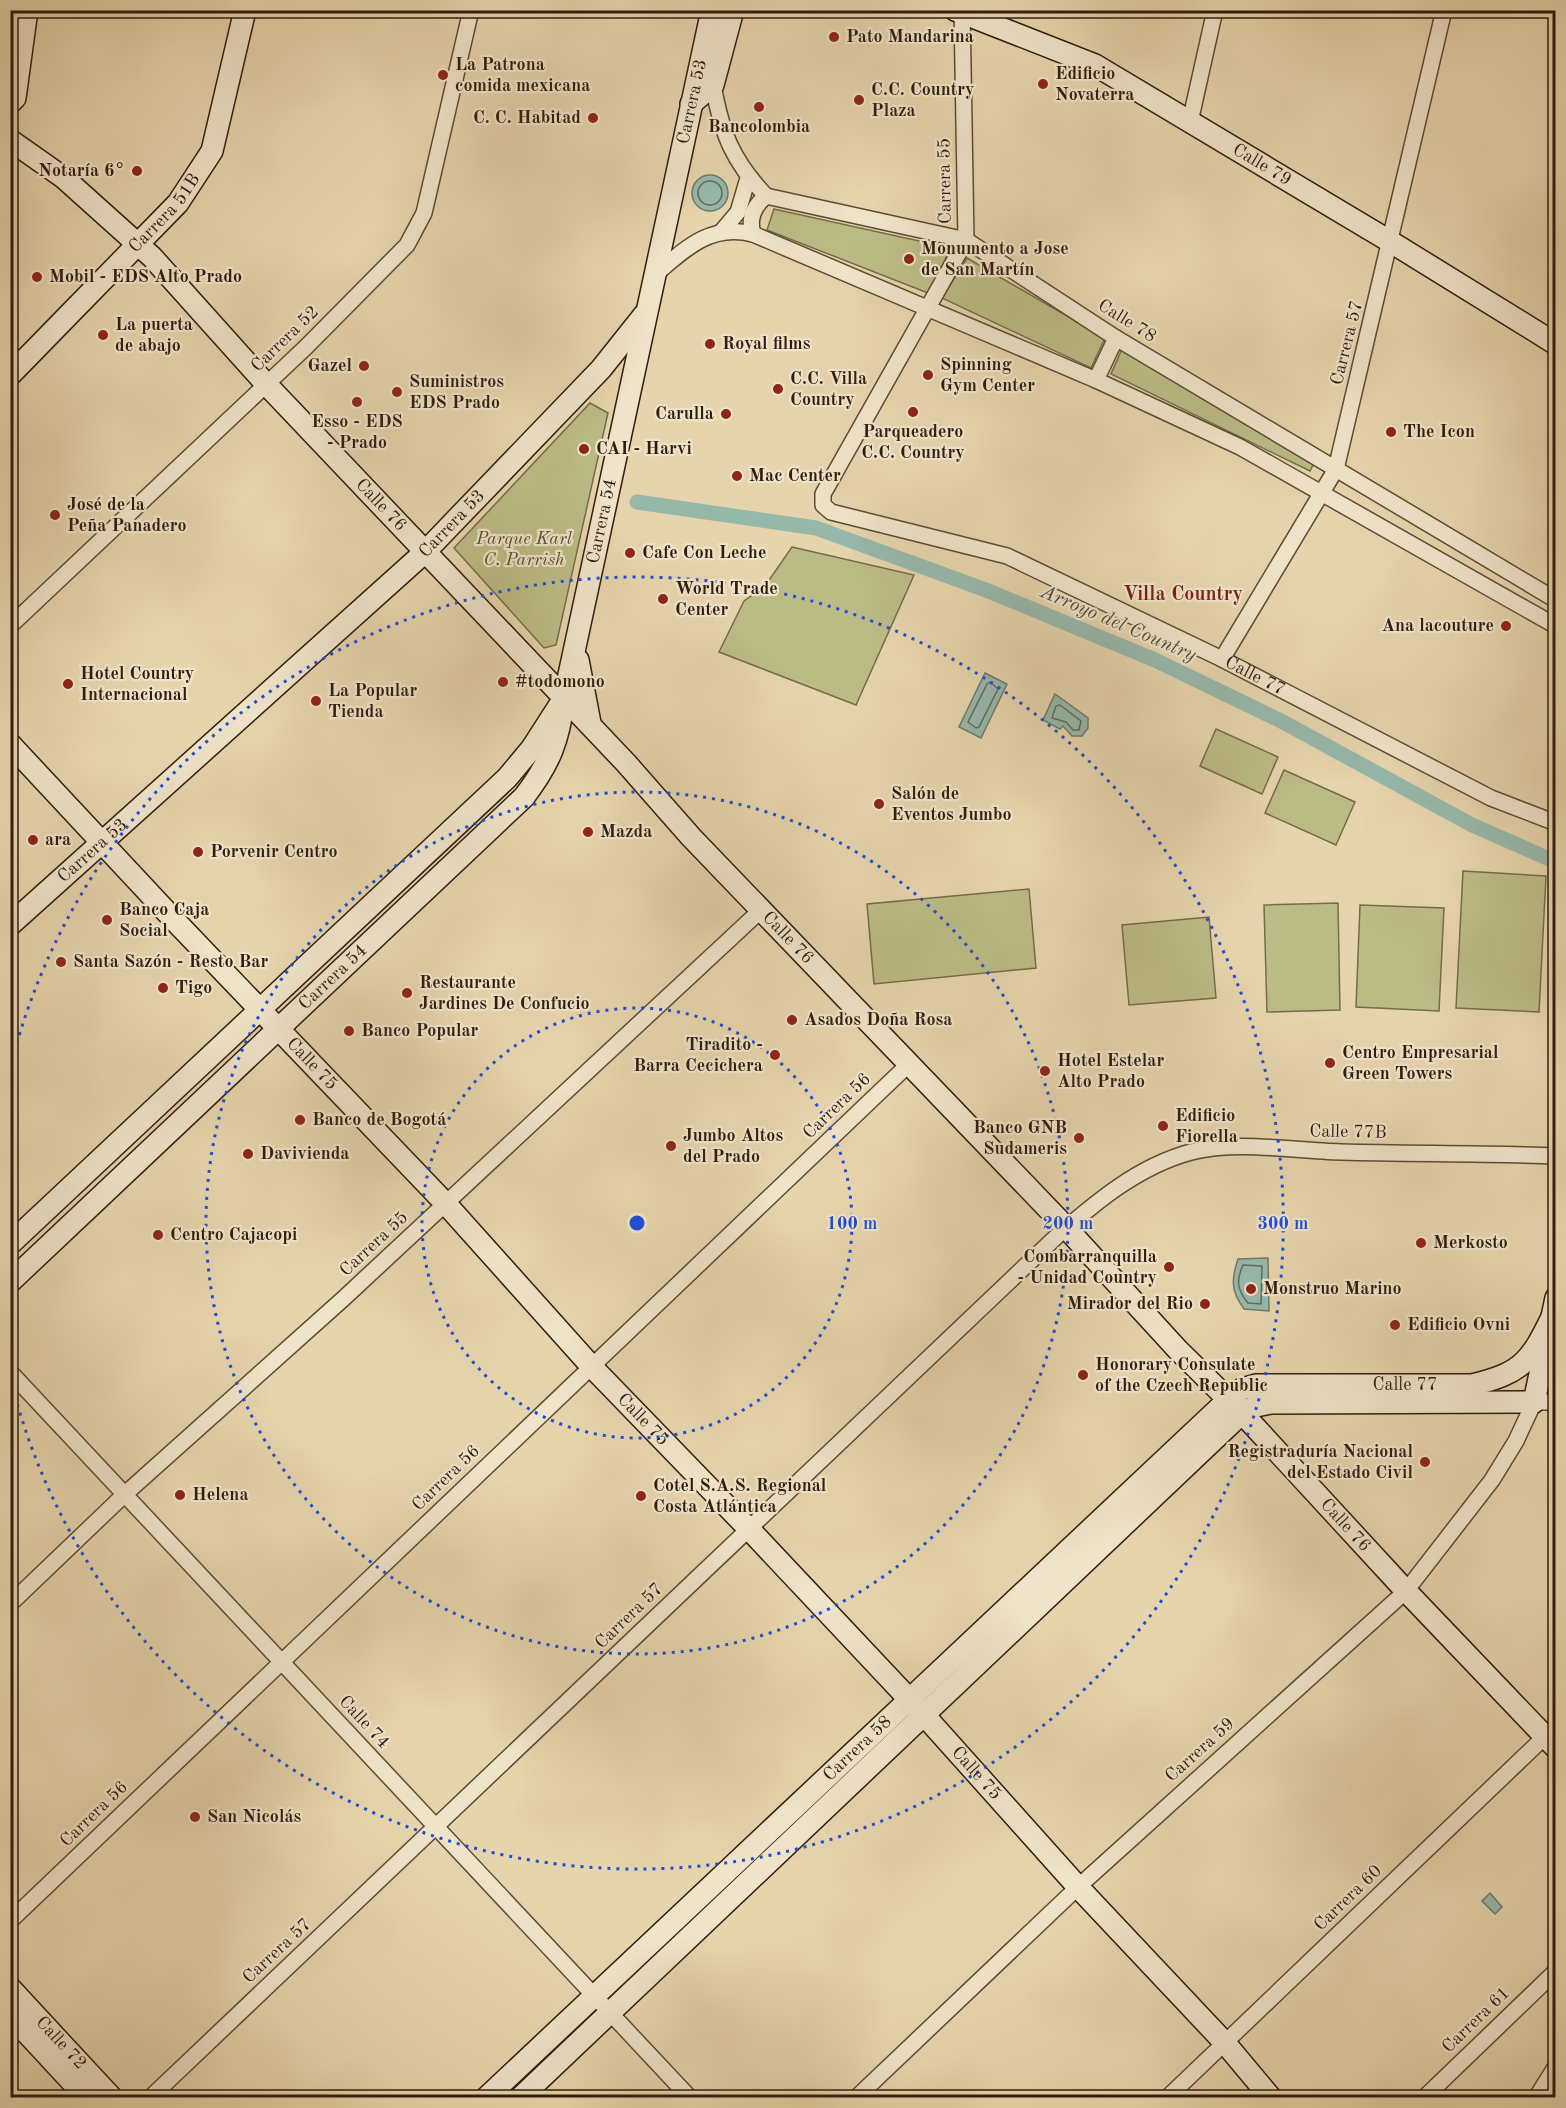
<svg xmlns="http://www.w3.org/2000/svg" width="1566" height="2108" font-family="'Old Standard TT',serif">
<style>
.green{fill:#bbbb85;stroke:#756c48;stroke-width:1.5}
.water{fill:#96b8ab;stroke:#6d7a6b;stroke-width:1.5}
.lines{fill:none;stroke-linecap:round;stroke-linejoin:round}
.shore{stroke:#626a5c;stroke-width:1.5}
.canal{stroke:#96b8ab;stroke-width:15}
.street-casing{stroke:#5d4b34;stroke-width:18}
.secondary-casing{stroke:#2f1d0c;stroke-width:24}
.street{stroke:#efe3c9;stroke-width:15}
.secondary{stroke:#efe3c9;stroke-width:21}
.ring{fill:none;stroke:#1d4ed8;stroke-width:3;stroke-dasharray:3 6}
.poi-dot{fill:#8f2418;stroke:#efe3c9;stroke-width:2}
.labels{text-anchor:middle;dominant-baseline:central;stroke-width:4.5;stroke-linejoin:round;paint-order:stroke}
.poi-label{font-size:18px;font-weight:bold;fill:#2f1d0c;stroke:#efe3c9;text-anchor:start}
.street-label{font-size:18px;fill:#2f1d0c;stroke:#efe3c9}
.park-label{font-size:18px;font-style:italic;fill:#594c30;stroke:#efe3c9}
.neighbourhood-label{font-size:20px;font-weight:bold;fill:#7a1f14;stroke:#efe3c9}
.water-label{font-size:20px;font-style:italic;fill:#4e4c3c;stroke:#efe3c9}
.centre{fill:#1d4ed8;stroke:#efe3c9;stroke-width:3}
.ring-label{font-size:18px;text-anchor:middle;font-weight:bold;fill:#1d4ed8;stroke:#efe3c9;stroke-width:4.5;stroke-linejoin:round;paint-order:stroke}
</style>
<rect width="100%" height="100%" fill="#e6d4ac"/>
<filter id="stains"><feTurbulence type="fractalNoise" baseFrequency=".00333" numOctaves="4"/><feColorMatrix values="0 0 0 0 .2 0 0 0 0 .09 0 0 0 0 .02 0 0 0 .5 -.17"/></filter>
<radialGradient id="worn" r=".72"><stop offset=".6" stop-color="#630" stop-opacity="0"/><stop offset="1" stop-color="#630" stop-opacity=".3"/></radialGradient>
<g class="green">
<path d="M774,209L951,248L928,293L767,230Z"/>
<path d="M967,258L1105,338L1091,368L942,298Z"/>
<path d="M1122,349L1315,461L1310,471L1111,374Z"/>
<path d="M590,403L608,413L556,645L544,648L454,548Z"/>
<path d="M792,547L914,575L856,705L719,652L744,601L765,586Z"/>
<path d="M1216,729L1278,757L1262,794L1200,766Z"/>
<path d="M1284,770L1355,802L1336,845L1265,813Z"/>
<path d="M1463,871L1546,876L1539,1012L1456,1008Z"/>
<path d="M1029,889L1036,968L874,984L867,904Z"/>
<path d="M1338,903L1340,1010L1267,1012L1264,905Z"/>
<path d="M1360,905L1444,908L1439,1011L1356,1007Z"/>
<path d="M1209,917L1216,998L1129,1005L1122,925Z"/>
</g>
<g class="water">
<circle cx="710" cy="193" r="18"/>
<path d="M985,673L1007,684L981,738L959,727Z"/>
<path d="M1055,694L1088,718V728L1082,736H1072L1063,726L1060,729L1043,720Z"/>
<path d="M1268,1258L1269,1311L1244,1309C1231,1291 1231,1280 1238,1259Z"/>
<path d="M1490,1893L1502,1907L1495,1914L1482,1901Z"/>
</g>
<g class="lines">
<g class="shore">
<circle cx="710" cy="193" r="12"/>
<path d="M990,682L998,689L979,727L976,728L968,722L987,684Z"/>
<path d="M1060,705L1081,721L1079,730H1073L1066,722L1052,718L1056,706Z"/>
<path d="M1243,1265L1262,1266L1261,1304L1248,1303C1237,1290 1236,1280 1243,1265Z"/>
</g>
<path class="canal" d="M637,502L816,528L986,590L1155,660L1283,722L1472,825L1556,862"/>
<g class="street-casing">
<g id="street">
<path id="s1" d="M962,10L966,240L823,494V505L831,512L1007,556L1222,659L1491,798L1556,823"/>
<path d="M713,85C722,134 732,160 766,196L966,240L1116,338L1556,600"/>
<path d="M1190,122L1215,10"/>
<path d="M722,231L738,212L748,178"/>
<path d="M753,234C748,218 754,206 766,196"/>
<path d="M657,273C686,248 712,223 753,234L1096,380L1240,447L1556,626"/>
<path d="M1096,380L1116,338"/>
<path d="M10,626L306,347L407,245L424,213L471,10"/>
<path d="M1222,659L1336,469L1444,10"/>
<path d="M10,1372L690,2098"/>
<path d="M10,1604L125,1494L343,1299L761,910"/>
<path d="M10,1921L909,1064"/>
<path d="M150,2098L1057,1236C1097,1201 1139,1166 1191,1152C1238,1140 1293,1151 1341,1152C1413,1154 1484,1153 1556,1156"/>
<path d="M856,2098L1078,1887L1406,1591L1492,1480L1516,1441L1534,1402H1556"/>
<path d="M1167,2098L1556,1726"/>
<path d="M1424,2098L1556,1971"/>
<path d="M1536,2098L1556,2066"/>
</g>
</g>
<g class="secondary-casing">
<g id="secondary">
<path id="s2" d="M955,10L1095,65L1391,242L1556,344"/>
<path d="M10,103L15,98L27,10"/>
<path d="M691,104L713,85L733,10"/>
<path id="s3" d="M10,140L64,178L152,257L266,384L626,763L691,837L1059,1220L1178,1350L1242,1413L1406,1591L1556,1748"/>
<path id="s4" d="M10,375L178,203L212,151L245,10"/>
<path d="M578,660L590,723"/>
<path id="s5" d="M10,744L177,923L446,1204L592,1367L749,1529L924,1715L1078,1887L1225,2043L1271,2098"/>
<path id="s6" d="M10,925L425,552L601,369L644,315"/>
<path d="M10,1244L507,778L532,748L559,706"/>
<path id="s7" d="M10,1282L524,797C550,763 559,740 564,698L712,10"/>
<path d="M1534,1402L1556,1298"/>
<path id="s8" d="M10,1988L112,2098"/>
<path d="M10,2015L87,2098"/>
<path id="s9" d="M486,2098L1229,1399L1242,1389L1256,1385H1472C1522,1373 1530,1362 1552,1317"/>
<path d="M520,2098L1242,1413L1256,1406L1271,1403L1534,1402"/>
</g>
</g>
<use href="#street" class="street"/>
<use href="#secondary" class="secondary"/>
</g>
<g class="ring">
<circle cx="637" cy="1223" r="215"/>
<circle cx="637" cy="1223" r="431"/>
<path d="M12 1061A646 646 0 1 1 12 1385"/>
</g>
<g class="poi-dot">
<circle cx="834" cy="37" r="6"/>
<circle cx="443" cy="75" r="6"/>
<circle cx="1043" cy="84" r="6"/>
<circle cx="859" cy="100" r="6"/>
<circle cx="759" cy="107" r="6"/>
<circle cx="593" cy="118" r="6"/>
<circle cx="137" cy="171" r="6"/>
<circle cx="909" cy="259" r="6"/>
<circle cx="37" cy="277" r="6"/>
<circle cx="103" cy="335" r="6"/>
<circle cx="710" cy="344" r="6"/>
<circle cx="364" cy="366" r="6"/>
<circle cx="928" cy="375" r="6"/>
<circle cx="778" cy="389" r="6"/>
<circle cx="397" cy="392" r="6"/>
<circle cx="357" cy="402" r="6"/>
<circle cx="913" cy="412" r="6"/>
<circle cx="726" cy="414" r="6"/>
<circle cx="1391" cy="432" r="6"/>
<circle cx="584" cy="449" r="6"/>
<circle cx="737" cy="476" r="6"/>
<circle cx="55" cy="515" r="6"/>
<circle cx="630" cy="553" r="6"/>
<circle cx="663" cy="599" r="6"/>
<circle cx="1506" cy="626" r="6"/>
<circle cx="503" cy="682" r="6"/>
<circle cx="68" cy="684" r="6"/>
<circle cx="316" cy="701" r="6"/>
<circle cx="879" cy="804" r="6"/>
<circle cx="588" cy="832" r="6"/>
<circle cx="33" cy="840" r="6"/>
<circle cx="198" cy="852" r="6"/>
<circle cx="107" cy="920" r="6"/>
<circle cx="61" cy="962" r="6"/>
<circle cx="163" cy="988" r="6"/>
<circle cx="407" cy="993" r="6"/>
<circle cx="792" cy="1020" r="6"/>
<circle cx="349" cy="1031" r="6"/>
<circle cx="775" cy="1055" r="6"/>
<circle cx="1330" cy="1063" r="6"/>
<circle cx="1045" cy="1071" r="6"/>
<circle cx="300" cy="1120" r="6"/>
<circle cx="1163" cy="1126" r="6"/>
<circle cx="1079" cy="1138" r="6"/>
<circle cx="671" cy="1146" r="6"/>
<circle cx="248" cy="1154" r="6"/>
<circle cx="158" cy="1235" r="6"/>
<circle cx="1421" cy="1243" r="6"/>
<circle cx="1169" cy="1267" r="6"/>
<circle cx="1251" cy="1289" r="6"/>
<circle cx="1205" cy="1304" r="6"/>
<circle cx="1395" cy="1325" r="6"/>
<circle cx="1083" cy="1375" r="6"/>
<circle cx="1425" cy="1462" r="6"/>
<circle cx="180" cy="1495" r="6"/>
<circle cx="641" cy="1496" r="6"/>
<circle cx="195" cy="1817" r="6"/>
</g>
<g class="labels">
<g class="poi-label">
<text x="846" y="37">Pato Mandarina</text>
<text x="455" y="65">La Patrona<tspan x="455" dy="21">comida mexicana</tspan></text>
<text x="1055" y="74">Edificio<tspan x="1055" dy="21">Novaterra</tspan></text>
<text x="871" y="90">C.C. Country<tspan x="871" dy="21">Plaza</tspan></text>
<text x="581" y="118" text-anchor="end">C. C. Habitad</text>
<text x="759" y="127" text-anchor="middle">Bancolombia</text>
<text x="125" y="171" text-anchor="end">Notaría 6°</text>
<text x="921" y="249">Monumento a Jose<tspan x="921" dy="21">de San Martín</tspan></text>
<text x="49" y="277">Mobil - EDS Alto Prado</text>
<text x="115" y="325">La puerta<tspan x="115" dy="21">de abajo</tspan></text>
<text x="722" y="344">Royal films</text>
<text x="940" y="365">Spinning<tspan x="940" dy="21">Gym Center</tspan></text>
<text x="352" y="366" text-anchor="end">Gazel</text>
<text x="790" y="379">C.C. Villa<tspan x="790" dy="21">Country</tspan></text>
<text x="409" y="382">Suministros<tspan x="409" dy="21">EDS Prado</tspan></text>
<text x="714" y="414" text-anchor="end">Carulla</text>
<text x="357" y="422" text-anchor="middle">Esso - EDS<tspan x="357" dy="21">- Prado</tspan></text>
<text x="913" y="432" text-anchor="middle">Parqueadero<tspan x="913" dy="21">C.C. Country</tspan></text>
<text x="1403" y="432">The Icon</text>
<text x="596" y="449">CAI - Harvi</text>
<text x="749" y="476">Mac Center</text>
<text x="67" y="505">José de la<tspan x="67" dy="21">Peña Panadero</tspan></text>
<text x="642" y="553">Cafe Con Leche</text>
<text x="675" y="589">World Trade<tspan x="675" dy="21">Center</tspan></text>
<text x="1494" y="626" text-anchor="end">Ana lacouture</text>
<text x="80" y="674">Hotel Country<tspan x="80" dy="21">Internacional</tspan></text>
<text x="515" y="682">#todomono</text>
<text x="328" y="691">La Popular<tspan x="328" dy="21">Tienda</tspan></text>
<text x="891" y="794">Salón de<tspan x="891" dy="21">Eventos Jumbo</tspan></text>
<text x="600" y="832">Mazda</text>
<text x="45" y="840">ara</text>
<text x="210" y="852">Porvenir Centro</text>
<text x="119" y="910">Banco Caja<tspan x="119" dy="21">Social</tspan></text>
<text x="73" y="962">Santa Sazón - Resto Bar</text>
<text x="419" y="983">Restaurante<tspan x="419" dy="21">Jardines De Confucio</tspan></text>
<text x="175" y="988">Tigo</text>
<text x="804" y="1020">Asados Doña Rosa</text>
<text x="361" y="1031">Banco Popular</text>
<text x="763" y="1045" text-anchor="end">Tiradito -<tspan x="763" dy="21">Barra Cecichera</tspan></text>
<text x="1342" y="1053">Centro Empresarial<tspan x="1342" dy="21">Green Towers</tspan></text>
<text x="1057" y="1061">Hotel Estelar<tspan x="1057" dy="21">Alto Prado</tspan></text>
<text x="1175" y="1116">Edificio<tspan x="1175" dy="21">Fiorella</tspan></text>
<text x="312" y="1120">Banco de Bogotá</text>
<text x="1067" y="1128" text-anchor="end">Banco GNB<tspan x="1067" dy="21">Sudameris</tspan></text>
<text x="683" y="1136">Jumbo Altos<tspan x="683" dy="21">del Prado</tspan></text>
<text x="260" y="1154">Davivienda</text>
<text x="170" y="1235">Centro Cajacopi</text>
<text x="1433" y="1243">Merkosto</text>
<text x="1157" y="1257" text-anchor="end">Combarranquilla<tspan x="1157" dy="21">- Unidad Country</tspan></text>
<text x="1263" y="1289">Monstruo Marino</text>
<text x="1193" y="1304" text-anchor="end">Mirador del Rio</text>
<text x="1407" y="1325">Edificio Ovni</text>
<text x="1095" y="1365">Honorary Consulate<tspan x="1095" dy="21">of the Czech Republic</tspan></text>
<text x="1413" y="1452" text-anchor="end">Registraduría Nacional<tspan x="1413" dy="21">del Estado Civil</tspan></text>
<text x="653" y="1486">Cotel S.A.S. Regional<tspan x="653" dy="21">Costa Atlántica</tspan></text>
<text x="192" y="1495">Helena</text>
<text x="207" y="1817">San Nicolás</text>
</g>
<g class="street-label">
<text stroke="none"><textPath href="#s7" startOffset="1425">Carrera 53</textPath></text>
<text stroke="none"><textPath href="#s2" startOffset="345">Calle 79</textPath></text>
<text transform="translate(945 181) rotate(-91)">Carrera 55</text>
<text stroke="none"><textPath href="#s4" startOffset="224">Carrera 51B</textPath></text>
<text transform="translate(1127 321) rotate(32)">Calle 78</text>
<text transform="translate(285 339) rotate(-44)">Carrera 52</text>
<text transform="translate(1347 343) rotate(-76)">Carrera 57</text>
<text stroke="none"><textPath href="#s3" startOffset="522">Calle 76</textPath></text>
<text stroke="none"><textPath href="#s7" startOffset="996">Carrera 54</textPath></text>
<text stroke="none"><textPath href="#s6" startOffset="597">Carrera 53</textPath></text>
<text stroke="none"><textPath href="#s1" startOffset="1000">Calle 77</textPath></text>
<text stroke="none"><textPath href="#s6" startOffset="111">Carrera 53</textPath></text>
<text stroke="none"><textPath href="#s3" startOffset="1116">Calle 76</textPath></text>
<text stroke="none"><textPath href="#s7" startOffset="444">Carrera 54</textPath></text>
<text stroke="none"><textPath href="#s5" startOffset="440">Calle 75</textPath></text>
<text transform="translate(837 1106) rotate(-44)">Carrera 56</text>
<text transform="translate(1348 1132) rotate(1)">Calle 77B</text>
<text transform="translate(374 1244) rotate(-43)">Carrera 55</text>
<text stroke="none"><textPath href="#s9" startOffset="1200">Calle 77</textPath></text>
<text stroke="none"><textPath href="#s5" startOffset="926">Calle 75</textPath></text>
<text transform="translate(446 1478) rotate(-44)">Carrera 56</text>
<text stroke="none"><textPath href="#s3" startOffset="1926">Calle 76</textPath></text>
<text transform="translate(629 1616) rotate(-44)">Carrera 57</text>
<text transform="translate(364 1722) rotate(47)">Calle 74</text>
<text stroke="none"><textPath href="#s9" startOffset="510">Carrera 58</textPath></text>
<text transform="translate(1200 1750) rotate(-42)">Carrera 59</text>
<text stroke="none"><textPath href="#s5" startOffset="1412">Calle 75</textPath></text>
<text transform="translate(94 1814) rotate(-44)">Carrera 56</text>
<text transform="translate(1348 1898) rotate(-44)">Carrera 60</text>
<text transform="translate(277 1951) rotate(-43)">Carrera 57</text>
<text transform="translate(1476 2020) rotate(-44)">Carrera 61</text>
<text stroke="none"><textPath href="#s8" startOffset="75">Calle 72</textPath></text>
</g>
<g class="park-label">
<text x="524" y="539">Parque Karl<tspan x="524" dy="21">C. Parrish</tspan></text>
</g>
<g class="neighbourhood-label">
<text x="1183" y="595">Villa Country</text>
</g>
<g class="water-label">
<text transform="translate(1118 624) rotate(23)">Arroyo del Country</text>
</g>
</g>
<circle cx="637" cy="1223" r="9" class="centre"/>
<g class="ring-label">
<text x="852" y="1229">100 m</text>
<text x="1068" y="1229">200 m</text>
<text x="1283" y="1229">300 m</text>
</g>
<rect width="1566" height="2108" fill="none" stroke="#e6d4ac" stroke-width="36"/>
<rect x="12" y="12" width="1542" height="2084" fill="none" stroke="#2f1d0c" stroke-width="3"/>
<rect x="18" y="18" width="1530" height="2072" fill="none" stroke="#2f1d0c" stroke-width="1.5"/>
<rect width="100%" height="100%" filter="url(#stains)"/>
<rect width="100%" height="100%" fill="url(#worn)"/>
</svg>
